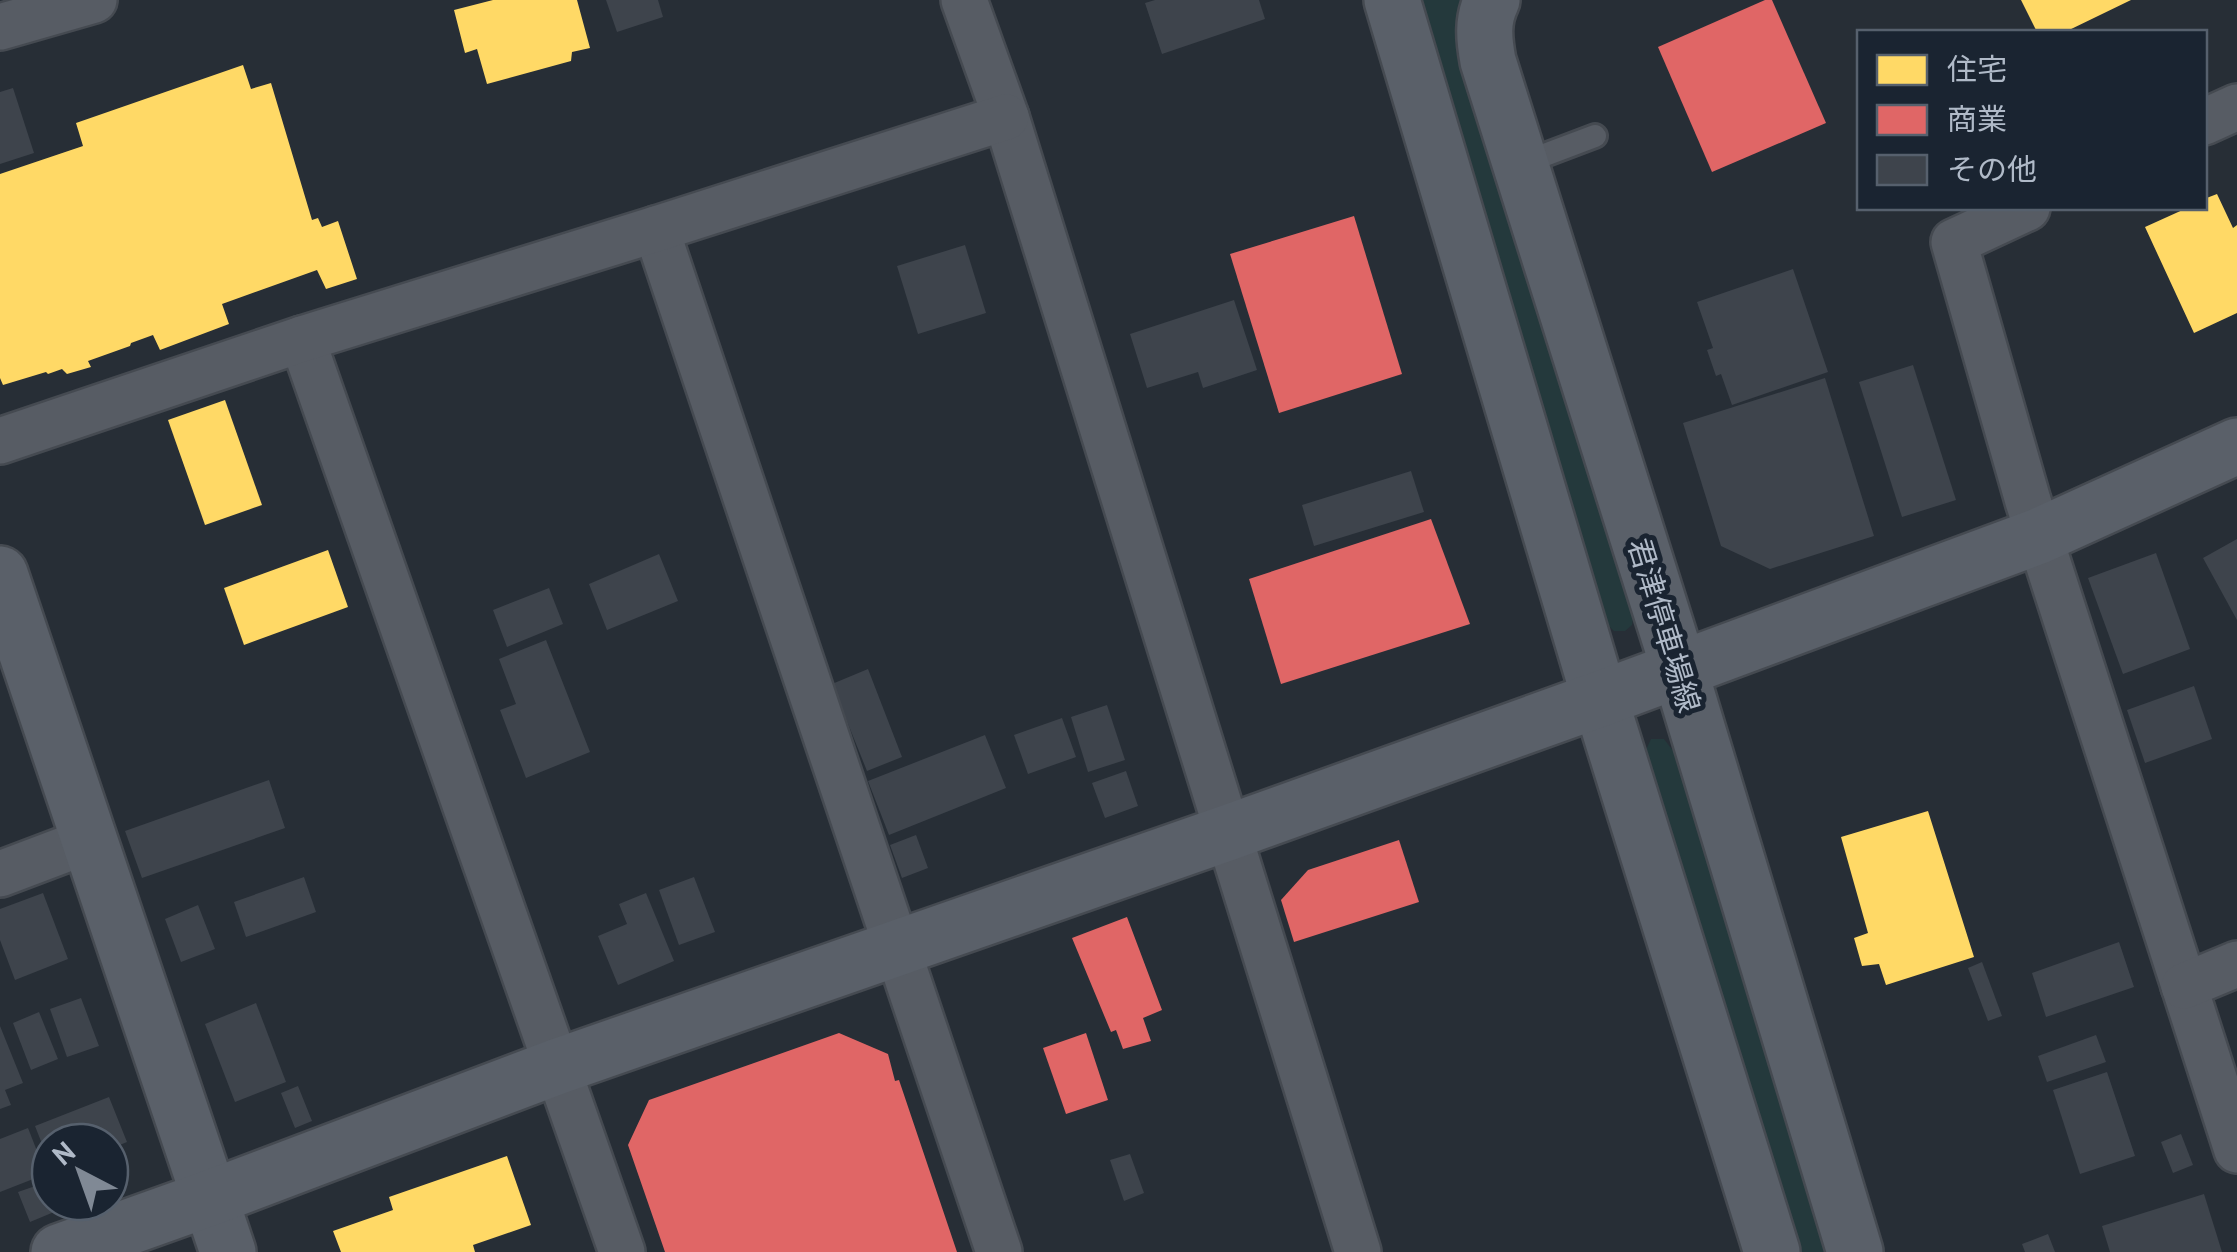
<svg xmlns="http://www.w3.org/2000/svg" width="2237" height="1252" font-family="'PT Sans','Noto Sans JP',sans-serif">
<style>
.green{fill:#24393c}
.homes{fill:#ffd966}
.shops{fill:#e06666}
.building{fill:#3e444c}
.lines{fill:none;stroke-linecap:round;stroke-linejoin:round}
.lane-casing{stroke:#454a51;stroke-width:28}
.street-casing{stroke:#454a51;stroke-width:50}
.secondary-casing{stroke:#454a51;stroke-width:60}
.lane{stroke:#575c64;stroke-width:22}
.street{stroke:#575c64;stroke-width:45}
.secondary{stroke:#5a6069;stroke-width:55}
.labels{text-anchor:middle;dominant-baseline:central;stroke-width:10;stroke-linejoin:round;paint-order:stroke}
.street-label{font-size:30px;fill:#b0bac8;stroke:#1a2431}
</style>
<rect width="100%" height="100%" fill="#272e36"/>
<g class="green">
<path d="M1422,0H1460L1461,40L1634,613L1632,625L1625,631H1614L1605,622L1485,235L1452,105Z"/>
<path d="M1651,739H1664L1674,752L1685,778L1831,1252H1796L1645,752Z"/>
</g>
<g class="homes">
<path d="M493,0H577L590,48L572,52L571,61L487,84L477,49L465,53L454,10Z"/>
<path d="M2021,0H2131L2065,32H2037Z"/>
<path d="M243,65L251,89L271,83L312,220L318,218L322,227L338,221L357,279L326,289L317,270L222,304L229,324L160,350L153,335L131,343L130,346L88,361L91,367L67,374L62,369L48,374L46,372L3,385L0,378V174L83,146L76,123Z"/>
<path d="M2217,194L2233,228L2237,225V313L2194,333L2145,227L2187,208H2204V199Z"/>
<path d="M225,400L262,505L205,525L168,420Z"/>
<path d="M328,550L348,607L244,645L224,588Z"/>
<path d="M1928,811L1974,957L1886,985L1879,964L1862,966L1854,938L1868,933L1841,837Z"/>
<path d="M507,1156L531,1225L473,1245L475,1252H341L333,1231L393,1210L389,1197Z"/>
</g>
<g class="shops">
<path d="M1765,0H1772L1826,123L1712,172L1658,47Z"/>
<path d="M1354,216L1402,374L1279,413L1230,254Z"/>
<path d="M1431,519L1470,624L1281,684L1249,579Z"/>
<path d="M1399,840L1419,902L1294,942L1281,900L1308,870Z"/>
<path d="M1127,917L1162,1010L1143,1018L1151,1041L1123,1049L1116,1030L1111,1032L1072,938Z"/>
<path d="M839,1033L888,1054L895,1081L899,1080L957,1252H665L628,1145L649,1100Z"/>
<path d="M1086,1033L1108,1100L1066,1114L1043,1048Z"/>
</g>
<g class="building">
<path d="M606,0H658L663,17L617,32Z"/>
<path d="M1155,0H1259L1265,19L1162,54L1145,3Z"/>
<path d="M13,88L34,153L0,164V92Z"/>
<path d="M965,245L986,313L918,334L897,266Z"/>
<path d="M1793,269L1828,372L1732,405L1721,374L1716,376L1707,350L1713,348L1697,302Z"/>
<path d="M1234,300L1257,370L1203,388L1198,372L1147,388L1130,334Z"/>
<path d="M1913,365L1956,500L1902,517L1859,382Z"/>
<path d="M1825,378L1874,536L1770,569L1721,546L1683,423Z"/>
<path d="M1411,471L1424,512L1314,546L1302,505Z"/>
<path d="M2237,539V620L2203,558Z"/>
<path d="M2156,553L2190,649L2123,674L2088,578Z"/>
<path d="M659,554L678,601L607,630L589,584Z"/>
<path d="M549,588L563,624L507,647L493,610Z"/>
<path d="M546,640L590,752L526,778L500,710L516,704L499,659Z"/>
<path d="M868,669L902,757L867,771L832,684Z"/>
<path d="M2194,686L2212,739L2145,763L2127,710Z"/>
<path d="M1107,705L1125,760L1088,772L1071,717Z"/>
<path d="M1062,718L1076,757L1028,774L1014,735Z"/>
<path d="M985,735L1006,788L889,835L868,781Z"/>
<path d="M1126,771L1138,806L1105,818L1092,783Z"/>
<path d="M269,780L285,828L142,878L125,831Z"/>
<path d="M916,835L928,868L902,878L890,845Z"/>
<path d="M304,877L316,912L246,937L234,902Z"/>
<path d="M694,877L715,932L679,945L659,890Z"/>
<path d="M43,893L68,959L15,980L0,940V909Z"/>
<path d="M646,893L674,961L618,985L598,936L627,924L619,904Z"/>
<path d="M198,905L215,949L181,962L165,919Z"/>
<path d="M2119,942L2134,987L2046,1017L2032,973Z"/>
<path d="M1982,962L2002,1016L1988,1021L1968,968Z"/>
<path d="M81,998L99,1046L67,1057L50,1009Z"/>
<path d="M256,1003L286,1082L235,1102L205,1024Z"/>
<path d="M39,1012L58,1059L31,1070L13,1023Z"/>
<path d="M0,1026L23,1083L5,1090L11,1105L0,1109Z"/>
<path d="M2096,1035L2106,1062L2047,1082L2038,1056Z"/>
<path d="M2107,1072L2135,1156L2080,1174L2053,1090Z"/>
<path d="M298,1086L312,1121L295,1128L281,1093Z"/>
<path d="M109,1097L127,1142L110,1149V1142H50V1164L35,1126Z"/>
<path d="M28,1128L46,1174L0,1192V1139Z"/>
<path d="M2181,1134L2193,1165L2173,1173L2161,1142Z"/>
<path d="M1130,1154L1144,1193L1124,1201L1110,1160Z"/>
<path d="M44,1183L54,1212L30,1222L18,1192Z"/>
<path d="M2204,1194L2222,1252H2110L2102,1226Z"/>
<path d="M2048,1234L2055,1252H2025L2022,1244Z"/>
</g>
<g class="lines">
<g class="lane-casing">
<path id="lane" d="M1521,164L1595,136"/>
</g>
<g class="street-casing">
<g id="street">
<path d="M964,0L1006,117L1358,1252"/>
<path d="M0,27L94,0"/>
<path d="M2204,122L2237,107"/>
<path d="M2027,208L1954,242L2028,501L2237,1150"/>
<path d="M656,229L999,1252"/>
<path d="M302,339L622,1252"/>
<path d="M0,441L302,339L656,229L1006,117"/>
<path d="M0,874L90,840"/>
<path d="M2184,986L2237,964"/>
</g>
</g>
<g class="secondary-casing">
<g id="secondary">
<path d="M1392,0L1600,699L1772,1252"/>
<path d="M1492,0C1482,20 1484,39 1488,61L1679,668L1855,1252"/>
<path d="M0,574L228,1252"/>
<path d="M59,1252L210,1198L556,1067L1230,832L1600,699L2039,536L2237,446"/>
</g>
</g>
<use href="#lane" class="lane"/>
<use href="#street" class="street"/>
<use href="#secondary" class="secondary"/>
</g>
<g class="labels">
<g class="street-label">
<text transform="translate(1665 625) rotate(73)">君津停車場線</text>
</g>
</g>
<rect x="1857" y="30" width="350" height="180" fill="#1a2431" stroke="#56606d" stroke-width="2.5"/>
<rect x="1877" y="55" width="50" height="30" fill="#ffd966" stroke="#56606d" stroke-width="2.5"/>
<text x="1947" y="80" font-size="30" fill="#b0bac8">住宅</text>
<rect x="1877" y="105" width="50" height="30" fill="#e06666" stroke="#56606d" stroke-width="2.5"/>
<text x="1947" y="130" font-size="30" fill="#b0bac8">商業</text>
<rect x="1877" y="155" width="50" height="30" fill="#3e444c" stroke="#56606d" stroke-width="2.5"/>
<text x="1947" y="180" font-size="30" fill="#b0bac8">その他</text>
<g transform="translate(80 1172) rotate(319)"><circle r="48" fill="#1a2431" stroke="#56606d" stroke-width="2.5"/>
<path d="M0-8L18 38L0 25L-18 38Z" fill="#808995"/>
<text y="-15" font-size="28" font-weight="bold" text-anchor="middle" fill="#b0bac8">N</text>
</g>
</svg>
